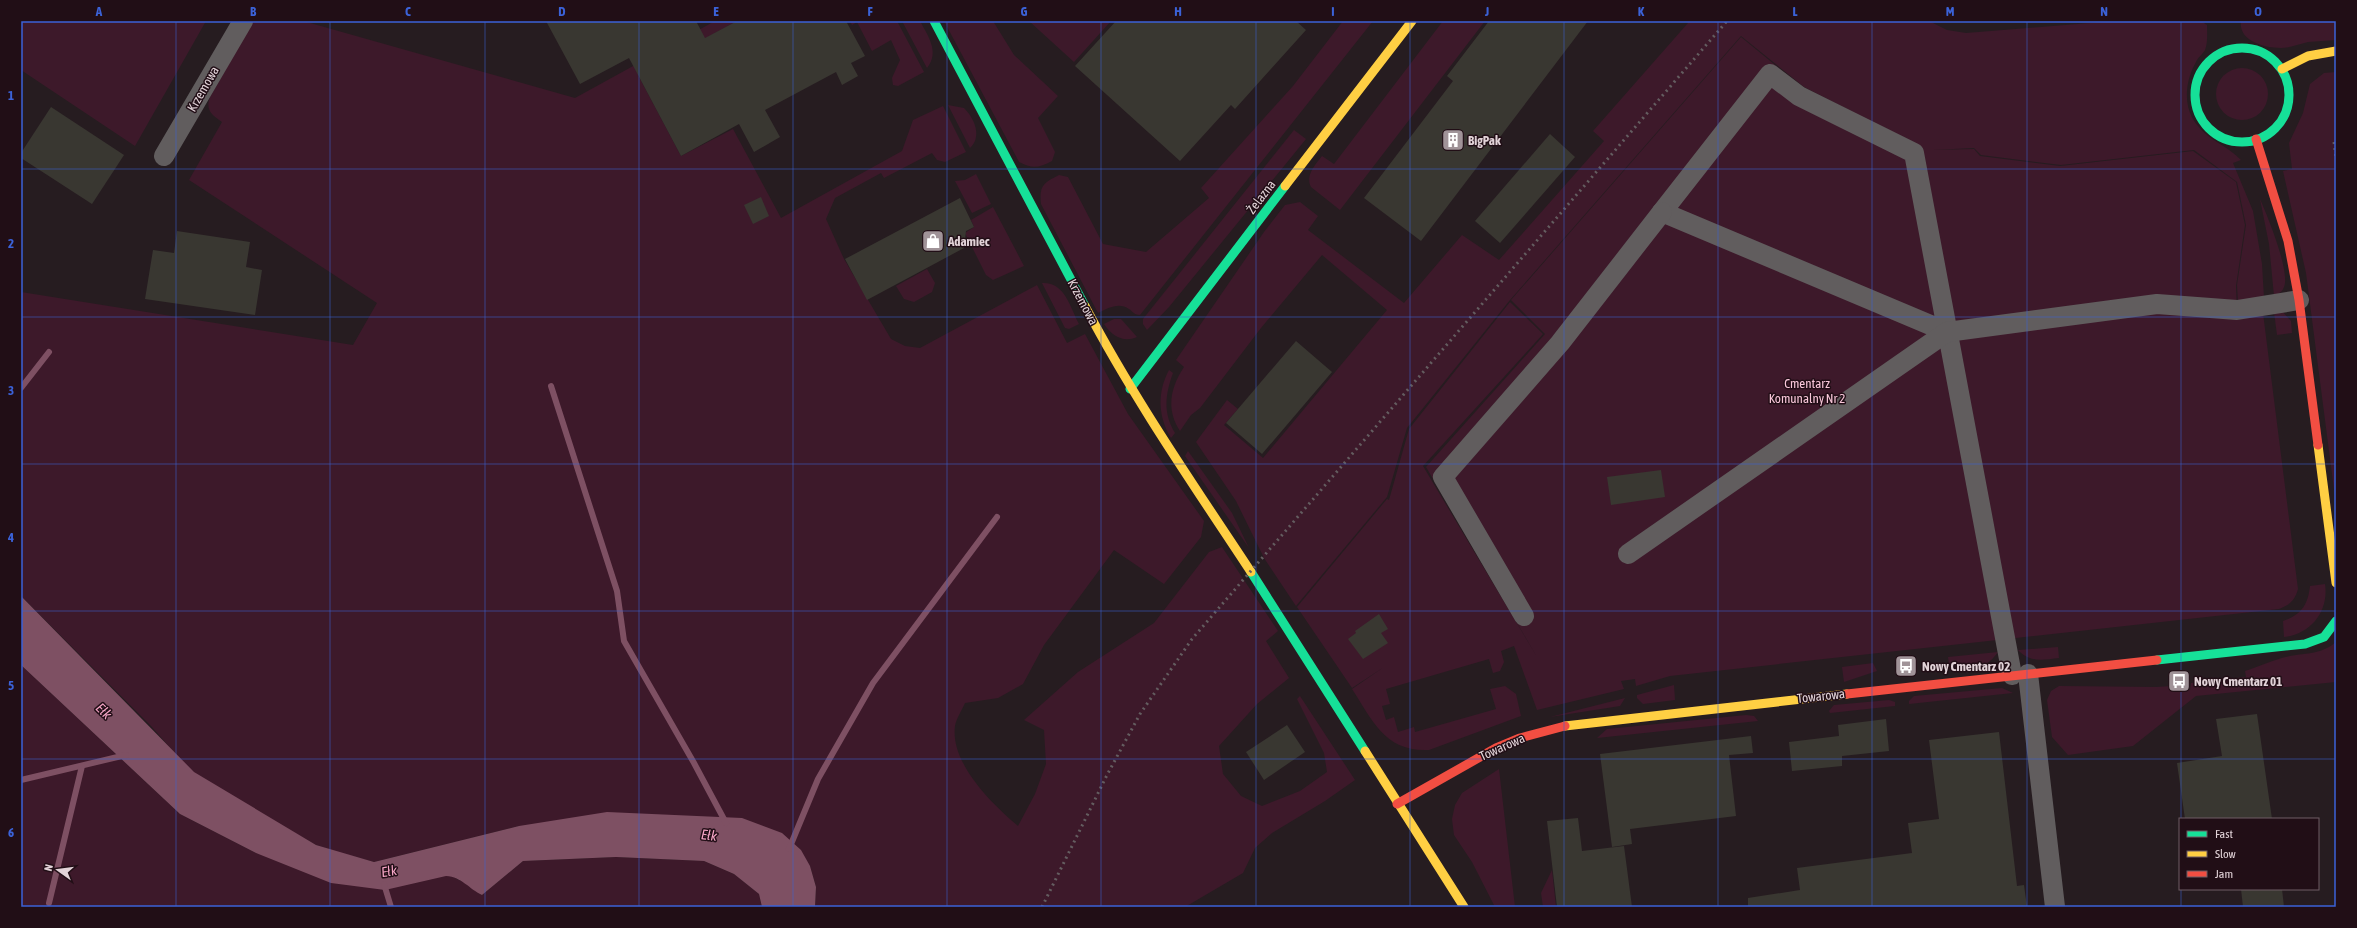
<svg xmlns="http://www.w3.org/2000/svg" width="2357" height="928" font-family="'Asap Condensed',sans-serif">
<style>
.green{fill:#3d192a}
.water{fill:#7e5063}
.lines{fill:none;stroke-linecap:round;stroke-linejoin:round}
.stream{stroke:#7e5063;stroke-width:6}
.building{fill:#393731}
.street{stroke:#615d5e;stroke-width:20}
.fast{stroke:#16e098;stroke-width:9}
.slow{stroke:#ffcf43;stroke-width:9}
.jam{stroke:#f24e42;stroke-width:9}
.rail{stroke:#645d60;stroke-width:3;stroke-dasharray:2 4;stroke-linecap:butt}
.grid{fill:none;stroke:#3b62d8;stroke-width:1;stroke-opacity:0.55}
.labels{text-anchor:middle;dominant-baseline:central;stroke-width:3;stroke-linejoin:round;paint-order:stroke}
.street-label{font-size:13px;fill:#e2d3d8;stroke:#210e16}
.poi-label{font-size:13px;font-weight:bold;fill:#e2d3d8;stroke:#210e16;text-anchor:start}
.park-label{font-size:13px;fill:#f9c7da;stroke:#210e16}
.water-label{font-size:14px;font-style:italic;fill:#f7a7c7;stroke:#210e16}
.neatline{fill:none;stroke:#3b62d8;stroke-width:1.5}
.grid-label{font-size:13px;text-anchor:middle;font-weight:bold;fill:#3b62d8}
</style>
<rect width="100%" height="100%" fill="#261c20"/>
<g class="green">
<path d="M21,21H206L135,146L21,70Z"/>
<path d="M253,21H303L575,98L715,21H737L638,75L681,156L733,129L781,218L902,151L913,120L943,106L966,152L945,162L937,160L932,153L884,178L881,173L835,198L826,219L844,259L891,339L905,346L920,348L1037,285L1067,343L1085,334L1128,414L1204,521L1201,537L1164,584L1114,550L1044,645L1023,684L998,698L965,703C962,710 956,719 955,726C950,763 992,804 1018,826L1035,794L1046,764L1044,730L1024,720L1078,672L1154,623L1209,552L1222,547L1278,631L1266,641L1289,678L1257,704L1219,746L1223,774L1241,796L1262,806L1300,791L1327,772L1324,753L1297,699L1300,696L1355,780L1325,801L1272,833L1255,848L1243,873L1185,907H815L816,887L810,866L519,826L374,862L343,854L316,845L195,776L151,726L21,596V292L353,345L377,303L189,180L222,122C212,115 205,110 210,97Z"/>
<path d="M850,21H897L924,72L898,86L893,85L892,78L900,60L891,40L872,51L857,22L852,25Z"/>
<path d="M902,21H920C928,36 940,52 927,68Z"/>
<path d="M944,21H993L1014,55L1058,96L1038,118L1055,152L1052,161C1039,168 1032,169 1019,162Z"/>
<path d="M1029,21H1111L1074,62Z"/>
<path d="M1343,21H1373L1140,315C1135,315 1133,312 1129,309C1119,302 1108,308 1098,313L1041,204C1039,186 1043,183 1059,175L1068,177L1103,244L1146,252L1209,198L1201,188L1293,86Z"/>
<path d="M1443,21H1485L1340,210L1311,187C1305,175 1316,164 1322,156L1334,164Z"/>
<path d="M1686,21H1929L1947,30L1966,33L2114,21H2201L2207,25C2207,33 2208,42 2205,50C2203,54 2198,57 2196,62C2185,81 2182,108 2198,126C2210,141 2228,146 2241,160L2233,163L2253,211L2262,264L2264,298L2238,303L2237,285L2246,225L2237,182L2194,150L2061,165L1981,155L1974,148L1932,150L1974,149L1980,156L2060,166L2193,151L2236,182L2245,225L2236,286L2237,310L2263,313L2298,589C2295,600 2290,605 2279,609L1670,676L1636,686L1635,679L1621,681L1624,689L1537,710L1514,646L1501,651L1504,662L1500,671L1493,673L1489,659L1386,689L1390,704L1382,706L1386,720L1394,717L1398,732L1414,727L1415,732L1496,709L1490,689L1505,686L1516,694L1521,716L1429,750C1385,752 1373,721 1352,689L1384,667L1352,688L1297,607L1387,499L1389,500L1409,429L1510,302L1543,334L1423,466L1537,657L1426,467L1545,334L1511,300L1741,37L1803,88L1927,150L1804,87L1741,36L1510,300L1407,428L1387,497L1296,606L1264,558L1236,501L1196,442L1227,400L1238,409L1224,425L1263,458L1387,310L1322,255L1261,328L1200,408L1191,415L1180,431C1166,410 1170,388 1184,367L1176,360L1264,232L1285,205L1300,202L1318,216L1308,230L1404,303L1462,235L1499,260L1604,141L1593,131L1688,23Z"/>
<path d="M2241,21H2336V40C2327,41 2317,41 2308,42C2299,44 2290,48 2281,48C2264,48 2238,41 2241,21Z"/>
<circle cx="2242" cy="94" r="26"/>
<path d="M2336,72V505L2306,273L2283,171L2292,169L2289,143L2303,113L2310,84L2324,73Z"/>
<path d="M948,105L964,108C975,119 982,137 970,148Z"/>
<path d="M1294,130L1306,139L1169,307L1147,330L1143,324V319Z"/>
<path d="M976,174L991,204L972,213L955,181L965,180Z"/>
<path d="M2260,199C2268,217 2287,264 2285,283C2284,290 2280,294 2274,296L2269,244Z"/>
<path d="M993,207L1024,266L993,280L986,275L965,233L974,227L971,220Z"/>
<path d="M927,269L935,283L932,292L914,302L904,299L896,286Z"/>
<path d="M1042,283C1065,282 1070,307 1079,324L1069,329L1065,328Z"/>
<path d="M2282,311L2291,321L2292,333L2277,335L2274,312Z"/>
<path d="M1114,319H1121L1137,337C1123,343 1112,336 1104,324Z"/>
<path d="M1169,370L1173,373C1165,395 1163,413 1175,433L1171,438C1158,417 1157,392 1169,370Z"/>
<path d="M1188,451L1232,513L1249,548L1185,456Z"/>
<path d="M2325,584C2329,610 2312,634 2284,637L2283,621C2301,615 2308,605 2310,586Z"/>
<path d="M2336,642V682L2196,696L2133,746L2068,755L2052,737L2047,700L2051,691L2059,686L2156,687L2172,686V691L2190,690L2191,683L2246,677L2245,671C2260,666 2275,659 2290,656C2307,653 2322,654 2336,642Z"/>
<path d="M2058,647L2059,658C2043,660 2030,663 2018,650Z"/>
<path d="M1998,652C1983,673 1971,667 1949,664L1948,657Z"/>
<path d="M1873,663L1877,671L1844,682L1842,667Z"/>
<path d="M21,665L180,814L256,853L453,876C458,881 464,881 469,884C474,887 475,892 482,895L523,861L616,857L704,861L734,874L759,894L762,907H21Z"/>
<path d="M1674,685L1675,700L1643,704L1637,698V695Z"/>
<path d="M2002,688L2013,693L1909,704V701L1914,696Z"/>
<path d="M1625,698L1620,706L1550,717Z"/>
<path d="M1889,700L1895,702V706L1830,713L1829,711L1834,705Z"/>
<path d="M1746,715L1754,716L1758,721L1597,738L1607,729Z"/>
<path d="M1499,769L1515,907H1495L1472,862L1454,835L1452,819L1455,805L1462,793Z"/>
<path d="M1552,870L1556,907H1543L1541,893Z"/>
</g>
<path class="water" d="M21,596L194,772L316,845L374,862L519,826L607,812L742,818L782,833L801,850L810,866L816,887L815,907H762L759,894L734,874L704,861L616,857L523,861L482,895C469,889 462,877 446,876L385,890L331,883L256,853L180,814L21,665Z"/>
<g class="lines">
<g class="stream">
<path d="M551,386L617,591L624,641L694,763L726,823"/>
<path d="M21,388L49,352"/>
<path d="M21,780L126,755"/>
<path d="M789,849L818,779L873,683L997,517"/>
<path d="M384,884L391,907"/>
<path d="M49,903L82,766"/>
</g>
</g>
<g class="building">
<path d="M546,21H696L705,38L737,21H846L865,56L851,63L858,76L842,85L836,72L765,110L780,137L754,152L739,124L681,156L629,58L580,84Z"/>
<path d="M1116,21H1296L1306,30L1235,109L1231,105L1180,161L1075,66Z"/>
<path d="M1489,21H1588L1421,241L1364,198L1453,81L1447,76Z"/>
<path d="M51,107L124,155L92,204L21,158V153Z"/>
<path d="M1550,134L1575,157L1500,243L1475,221Z"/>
<path d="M761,197L769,216L753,224L744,205Z"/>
<path d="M960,198L974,227L966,231L964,248L867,300L845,259Z"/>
<path d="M177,231L250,242L246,267L262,270L255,315L145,299L153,250L174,253Z"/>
<path d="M1296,341L1332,372L1262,454L1226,423Z"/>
<path d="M1661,470L1665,497L1611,505L1607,477Z"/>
<path d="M1379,614L1388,629L1381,633L1388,643L1363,659L1348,639L1356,633L1355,631Z"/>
<path d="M2257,714L2272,819H2185L2177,763L2222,756L2216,719Z"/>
<path d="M1886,719L1889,751L1842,756V766L1792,771L1789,742L1839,736L1838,725Z"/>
<path d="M1287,725L1305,752L1264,780L1246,752Z"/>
<path d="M1999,732L2017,886L2024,885L2027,907H1748V898L1800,890L1797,868L1912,853L1908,823L1939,819L1929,740Z"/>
<path d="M1751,736L1753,753L1729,755L1736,816L1630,829L1632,844L1612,847L1600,754Z"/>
<path d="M1578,818L1582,851L1624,846L1632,907H1557L1547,821Z"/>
<path d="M2241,889H2282L2284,907H2243Z"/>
</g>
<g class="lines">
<g class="street">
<path d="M164,156L243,21"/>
<path d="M1947,332L1662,212L1770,74L1799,96L1914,153L2012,675"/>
<path d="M1628,554L1947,332L2157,304L2237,310L2299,300"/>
<path d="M1524,616L1443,477L1560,343L1662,212"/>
<path d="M2028,674L2055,907"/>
</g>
<g class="fast">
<path d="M934,21L1085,306"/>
<circle cx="2242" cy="95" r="47"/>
<path d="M1130,389L1285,186"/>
<path d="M1251,572L1365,751"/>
<path d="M2157,660L2305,644L2324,637L2336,621"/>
</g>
<g class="slow">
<path d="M2282,69L2308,56L2336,51"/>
<path d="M1285,186L1412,21"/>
<path d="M1085,306C1134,399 1193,484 1251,572"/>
<path d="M2318,445L2336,583"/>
<path d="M1565,726L1847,694"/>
<path d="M1365,751L1464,907"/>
</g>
<g class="jam">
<path d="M2256,139L2288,241L2299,300L2318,445"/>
<path d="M1847,694L2157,660"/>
<path d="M1397,804L1496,748L1520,738L1565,726"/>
</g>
<g class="rail">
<path d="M2334,142L2336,159"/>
<path d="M1042,907L1107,775L1140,714L1192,639L1727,21"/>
</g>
</g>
<path class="grid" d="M176,21V907M330,21V907M485,21V907M639,21V907M793,21V907M947,21V907M1101,21V907M1256,21V907M1410,21V907M1564,21V907M1718,21V907M1872,21V907M2027,21V907M2181,21V819M21,169H2336M21,317H2336M21,464H2336M21,611H2336M21,759H2336M2181,889V907"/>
<defs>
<g id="building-square" transform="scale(1.15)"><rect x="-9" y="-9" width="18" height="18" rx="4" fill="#a09398" stroke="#210e16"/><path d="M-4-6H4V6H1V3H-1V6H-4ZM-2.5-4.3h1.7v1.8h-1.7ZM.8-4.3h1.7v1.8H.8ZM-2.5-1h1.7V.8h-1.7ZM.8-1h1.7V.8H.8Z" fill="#fff"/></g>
<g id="shop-square" transform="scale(1.15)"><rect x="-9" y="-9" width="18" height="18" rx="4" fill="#a09398" stroke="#210e16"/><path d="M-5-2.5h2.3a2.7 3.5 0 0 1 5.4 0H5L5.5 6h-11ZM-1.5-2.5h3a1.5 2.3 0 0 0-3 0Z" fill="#fff"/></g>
<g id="bus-square" transform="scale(1.15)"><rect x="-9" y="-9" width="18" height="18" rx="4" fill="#a09398" stroke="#210e16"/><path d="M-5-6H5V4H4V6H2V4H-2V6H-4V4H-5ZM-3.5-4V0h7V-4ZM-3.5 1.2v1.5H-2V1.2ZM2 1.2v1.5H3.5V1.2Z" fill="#fff"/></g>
</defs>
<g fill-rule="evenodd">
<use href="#building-square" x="1453" y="140"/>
<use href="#shop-square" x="933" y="241"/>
<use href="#bus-square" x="1906" y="666"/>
<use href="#bus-square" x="2179" y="681"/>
</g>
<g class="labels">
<g class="street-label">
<text transform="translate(203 89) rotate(-60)">Krzemowa</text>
<text transform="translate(1261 197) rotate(-53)">Żelazna</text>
<text transform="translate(1083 302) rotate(62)">Krzemowa</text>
<text transform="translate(1821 696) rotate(-6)">Towarowa</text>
<text transform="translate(1502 747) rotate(-24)">Towarowa</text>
</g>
<g class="poi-label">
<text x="1468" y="140">BigPak</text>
<text x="948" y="241">Adamiec</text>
<text x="1922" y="666">Nowy Cmentarz 02</text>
<text x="2194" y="681">Nowy Cmentarz 01</text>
</g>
<g class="park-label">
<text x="1807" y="383">Cmentarz<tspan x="1807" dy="15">Komunalny Nr 2</tspan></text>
</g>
<g class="water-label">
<text transform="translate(104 711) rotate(44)">Ełk</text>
<text transform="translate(709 835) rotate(7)">Ełk</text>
<text transform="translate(389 871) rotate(-9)">Ełk</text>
</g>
</g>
<rect width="2357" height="928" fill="none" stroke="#210e16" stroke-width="44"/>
<rect x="2179" y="818" width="140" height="72" fill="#210e16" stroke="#6e5d64"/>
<rect x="2187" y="831" width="20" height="6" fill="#16e098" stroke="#6e5d64"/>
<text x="2215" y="838" font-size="12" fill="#e2d3d8">Fast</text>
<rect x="2187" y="851" width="20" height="6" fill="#ffcf43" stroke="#6e5d64"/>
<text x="2215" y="858" font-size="12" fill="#e2d3d8">Slow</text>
<rect x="2187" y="871" width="20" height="6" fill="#f24e42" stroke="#6e5d64"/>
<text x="2215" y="878" font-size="12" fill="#e2d3d8">Jam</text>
<g transform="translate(58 870) rotate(284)" stroke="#210e16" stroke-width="3" paint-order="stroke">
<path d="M0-3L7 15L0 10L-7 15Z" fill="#e2d3d8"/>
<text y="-6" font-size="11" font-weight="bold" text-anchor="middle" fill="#e2d3d8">N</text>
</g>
<rect x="22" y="22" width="2313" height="884" class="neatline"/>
<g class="grid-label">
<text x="99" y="16">A</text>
<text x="253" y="16">B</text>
<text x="408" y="16">C</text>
<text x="562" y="16">D</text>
<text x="716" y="16">E</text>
<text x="870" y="16">F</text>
<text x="1024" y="16">G</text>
<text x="1178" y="16">H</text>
<text x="1333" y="16">I</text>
<text x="1487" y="16">J</text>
<text x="1641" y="16">K</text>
<text x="1795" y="16">L</text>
<text x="1950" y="16">M</text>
<text x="2104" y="16">N</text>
<text x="2258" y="16">O</text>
<text x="11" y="100">1</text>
<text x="11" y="248">2</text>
<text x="11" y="395">3</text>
<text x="11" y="542">4</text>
<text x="11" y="690">5</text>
<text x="11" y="837">6</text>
</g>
</svg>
